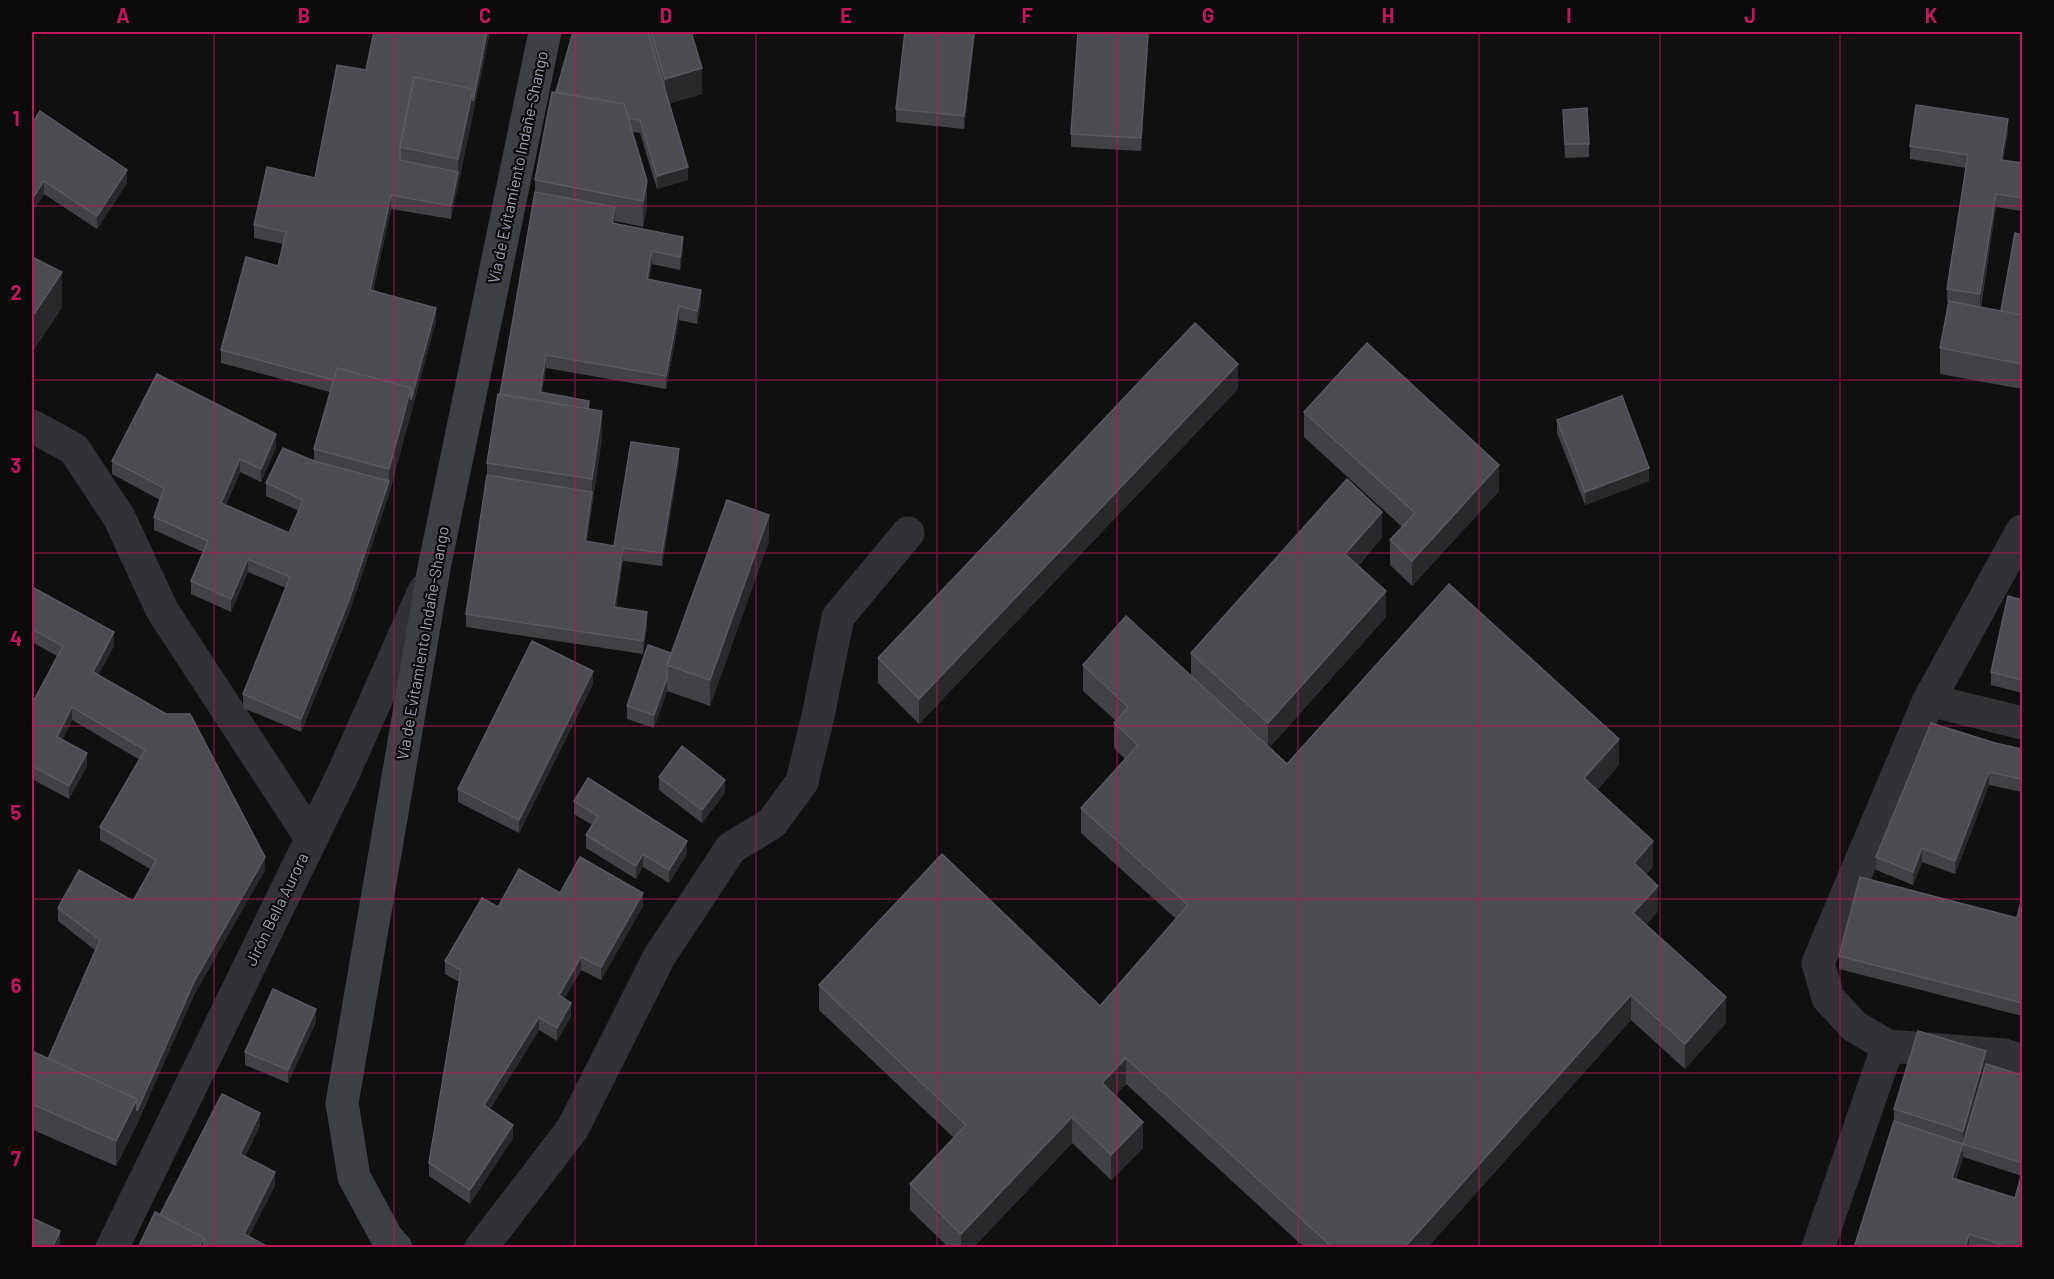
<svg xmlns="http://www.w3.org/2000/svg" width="2054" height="1279" font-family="Barlow,sans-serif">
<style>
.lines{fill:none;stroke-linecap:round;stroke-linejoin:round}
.minor{stroke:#313136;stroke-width:33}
.secondary{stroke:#3f3f46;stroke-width:33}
.wall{fill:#414146;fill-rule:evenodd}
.shaded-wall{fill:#29292c}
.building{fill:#4c4c52;stroke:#595a61;stroke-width:1.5}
.grid{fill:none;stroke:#c2185b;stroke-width:1.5;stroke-opacity:0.55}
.labels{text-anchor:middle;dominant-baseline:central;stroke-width:4.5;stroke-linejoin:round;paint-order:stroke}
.street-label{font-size:16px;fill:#a1a3b2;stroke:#0b0b0c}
.neatline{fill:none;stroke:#c2185b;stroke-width:2}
.grid-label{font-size:20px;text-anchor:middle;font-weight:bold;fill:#c2185b}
</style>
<rect width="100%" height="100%" fill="#101011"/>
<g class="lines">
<g class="minor">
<path d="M32,426L74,449L119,517L162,610L311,838"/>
<path d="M2022,531L1929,700L1818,963L1828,998L1855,1027L1888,1046L2004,1055L2022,1061"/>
<path d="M1929,700L2022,723"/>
<path d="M112,1248L344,772L424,591"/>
<path d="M481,1248L573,1128L659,957L731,848L772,823L802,782L818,716L838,617L908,533"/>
<path d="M1818,1248L1888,1046"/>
</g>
<path class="secondary" d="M396,1248L387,1238L354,1177L342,1103L434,568L545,32"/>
</g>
<g class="wall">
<path d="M374,32H490L451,219L391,209L373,291L436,321L389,494L349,613L301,732L243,708V694L286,588L248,572L231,612L191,594V581L203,552L154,530V517L160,500L112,474V461L276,447L261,482L240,472L226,505L289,533L299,511L266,496V483L314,461V449L330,392L221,363V350L278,266L283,244L254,238V225L315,178L366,70Z"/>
<path d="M573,32H691L702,94L669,103L688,180L657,189L640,133L633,132L647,206L643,227L615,221L614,223L683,250L680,270L652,264L649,279L701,303L697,324L679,320L666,389L546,368L542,392L589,409L602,437L587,541L614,546L679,462L662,566L623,561L616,607L647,625L643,654L466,627V614L487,475V463L500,394L535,192V180L556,92Z"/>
<path d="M975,32L964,129L896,122V109Z"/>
<path d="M1078,32H1149L1141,151L1071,147V134Z"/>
<path d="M1563,110L1589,144V157L1565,158Z"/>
<path d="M32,124L127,183L97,229L44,194L32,212Z"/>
<path d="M2008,132L2003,161L2022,163V211L1996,207L1981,307L2001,311L2022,235V389L1940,374V348L1949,302H1947V289L1966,168L1910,159V146Z"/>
<path d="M1238,389L919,724L878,683V658Z"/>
<path d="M1304,412L1499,491L1412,586L1390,565V540L1402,527L1304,437Z"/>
<path d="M1557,420L1649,481L1585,505L1557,433Z"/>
<path d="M1382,538L1358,566L1386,617L1270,747L1287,764L1619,765L1597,790L1653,867L1646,875L1658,911L1646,925L1726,1023L1685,1069L1631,1020L1427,1248H1305L1126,1084L1115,1095L1143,1148L1111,1180L1072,1143L973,1248H949L910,1210V1184L954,1138L819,1010V985L1100,1006L1176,919L1081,833V808L1125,759L1114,748V723L1116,721L1083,691V665L1191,675V653Z"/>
<path d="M769,541L710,706L667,691L654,728L627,719V706Z"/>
<path d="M32,587L114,646L98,675L265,870L194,995L137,1124L116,1166L33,1130L32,1135V1051L48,1059L95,950L58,921V908L133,901L150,869L100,840V827L140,760L72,720L62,740L87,766L69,799L32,779V704L57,656L32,642Z"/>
<path d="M2022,600V693L1991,685V672Z"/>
<path d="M593,684L519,833L458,802V789Z"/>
<path d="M1995,743L2022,749V792L1989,785L1955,874L1922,862L1913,885L1876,870V857Z"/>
<path d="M659,777L725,793L702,823L659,790Z"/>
<path d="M574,801L687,854L669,883L643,867L636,879L586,848V835L592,825L574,814Z"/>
<path d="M560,893L643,906L601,980L581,970L564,999L571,1016L557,1041L539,1030L490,1109L513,1138L470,1204L429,1176V1163L459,982L445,974V961L498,907Z"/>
<path d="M2022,898V1016L1839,969V956L2017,918Z"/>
<path d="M316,1022L288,1083L245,1065V1052Z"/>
<path d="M1986,1064L2022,1075V1248H1854L1894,1121V1109ZM1963,1157L2022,1176L2015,1198L1956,1180Z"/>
</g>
<g class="shaded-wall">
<path d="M487,32H490L451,219V206L458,172V159L473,89Z"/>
<path d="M974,32H975L964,129V116Z"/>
<path d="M1148,32H1149L1141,151V138Z"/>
<path d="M702,68V94L665,105V79Z"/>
<path d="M2008,119V132L2001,173V160Z"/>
<path d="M688,167V180L657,189V176Z"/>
<path d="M127,170V183L97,229V216Z"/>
<path d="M44,181V194L32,212V199Z"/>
<path d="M647,181V206L643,227V201Z"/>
<path d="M1996,194V207L1980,307V294Z"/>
<path d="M391,195V209L370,303V290Z"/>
<path d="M615,207V220L612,236V223Z"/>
<path d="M683,237V250L680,270V257Z"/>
<path d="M652,251V264L647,292V279Z"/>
<path d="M62,272V308L32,353V317Z"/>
<path d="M701,290V303L697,324V311Z"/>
<path d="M679,306V320L666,389V376Z"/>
<path d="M436,308V321L389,494L349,613L301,732V719L389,481V469L411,388Z"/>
<path d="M546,355V368L540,405V392Z"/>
<path d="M1238,364V389L919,724V699Z"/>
<path d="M602,411V437L592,505V479Z"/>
<path d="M276,434V447L261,482V469Z"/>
<path d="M679,449V462L662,566V553Z"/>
<path d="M240,459V472L221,516V503Z"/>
<path d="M1499,465V491L1412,586V561Z"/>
<path d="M1649,468V481L1585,505V492Z"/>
<path d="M34,476V490L32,494V481Z"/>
<path d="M592,492V505L585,554V541Z"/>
<path d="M1382,512V538L1345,580V554Z"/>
<path d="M769,515V541L710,706V680Z"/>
<path d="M623,548V561L614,620V607Z"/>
<path d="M248,559V572L231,612V599Z"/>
<path d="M1386,591V617L1268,749V723Z"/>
<path d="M647,612V625L643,654V641Z"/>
<path d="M114,632V646L93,685V672Z"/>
<path d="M593,671V684L519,833V820Z"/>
<path d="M667,678V690L654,728V715Z"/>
<path d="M72,707V720L57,750V737Z"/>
<path d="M1619,739V765L1584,804V778Z"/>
<path d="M87,753V766L69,799V786Z"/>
<path d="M1989,772V785L1955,874V861Z"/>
<path d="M725,780V793L702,823V810Z"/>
<path d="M687,841V854L669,883V870Z"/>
<path d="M1653,841V867L1634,889V863Z"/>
<path d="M1922,848V862L1913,885V872Z"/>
<path d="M643,854V867L636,879V866Z"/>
<path d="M265,857V870L194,995L137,1124L116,1166V1141L194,982Z"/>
<path d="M1658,886V911L1633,939V913Z"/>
<path d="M643,893V906L601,980V967Z"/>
<path d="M581,957V970L559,1008V995Z"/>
<path d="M1631,995V1020L1427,1248H1404Z"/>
<path d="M1726,997V1023L1685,1069V1044Z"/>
<path d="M571,1003V1016L557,1041V1028Z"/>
<path d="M316,1009V1022L288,1083V1070Z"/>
<path d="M539,1017V1030L484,1118V1105Z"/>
<path d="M1986,1051V1077L1963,1144V1157L1952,1192V1178L1963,1144V1131Z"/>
<path d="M1126,1058V1084L1102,1108V1083Z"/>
<path d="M260,1113V1126L240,1168V1154Z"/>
<path d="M34,1117V1130L32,1135V1121Z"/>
<path d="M1072,1117V1143L973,1248H961V1234Z"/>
<path d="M1143,1122V1148L1111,1180V1155Z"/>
<path d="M513,1125V1138L470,1204V1190Z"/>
<path d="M275,1172V1186L244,1247V1234Z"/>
<path d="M60,1231V1245L58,1248H52Z"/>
<path d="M1969,1234V1248H1965Z"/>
<path d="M204,1238V1248H198Z"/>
</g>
<g class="building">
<path d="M374,32H487L473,101V89L414,77L400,147V160L458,172L451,206L391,195L370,290L436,308L411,400V388L337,368L334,380L221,350L246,257L278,266L286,232L254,225L267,167L315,178L337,65L366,70Z"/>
<path d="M573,32H648L688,167L657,176L640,120L628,118L624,104L556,92Z"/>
<path d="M651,32H691L702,68L665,79Z"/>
<path d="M905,32H974L964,116L896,109Z"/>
<path d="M1078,32H1148L1141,138L1071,134Z"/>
<path d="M414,77L473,89L458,159L400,147Z"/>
<path d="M552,92L624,104L647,181L643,201L535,180Z"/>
<path d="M1916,105L2008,119L2001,160L2022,163V198L1996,194L1980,294L1947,289L1968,155L1910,146Z"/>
<path d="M1587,108L1589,144H1565L1563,110Z"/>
<path d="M40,111L127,170L97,216L44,181L32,199V124Z"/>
<path d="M535,192L615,207L612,223L683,237L680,257L652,251L647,279L701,290L697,311L679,306L666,376L546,355L540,392L589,401L588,409L500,394Z"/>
<path d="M2015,233L2022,235V315L2001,311Z"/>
<path d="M32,257L62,272L32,317Z"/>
<path d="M1949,301L2022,315V364L1940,348Z"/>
<path d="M1195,323L1238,364L919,699L878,658Z"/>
<path d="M1367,343L1499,465L1412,561L1390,540L1415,513L1304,412Z"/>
<path d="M337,368L411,388L389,469L314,449Z"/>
<path d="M157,374L276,434L261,469L240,459L221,503L289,533L303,500L266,483L283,448L314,461L389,481L349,600L301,719L243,694L290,577L248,559L231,599L191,581L208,541L154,517L164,488L112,461Z"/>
<path d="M498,394L602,411L592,479L487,463Z"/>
<path d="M1622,396L1649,468L1585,492L1557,420Z"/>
<path d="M631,442L679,449L662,553L623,548L614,607L647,612L643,641L466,614L487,475L592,492L585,541L614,546Z"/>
<path d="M1347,479L1382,512L1345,554L1386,591L1268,723L1191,653Z"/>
<path d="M727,500L769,515L710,680L667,665Z"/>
<path d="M1449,584L1619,739L1584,778L1653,841L1634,863L1658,886L1633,913L1726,997L1685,1044L1631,995L1404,1248H1333L1126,1058L1102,1083L1143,1122L1111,1155L1072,1117L961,1234L910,1184L966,1125L819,985L942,854L1100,1006L1188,905L1081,808L1138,745L1114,723L1128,707L1083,665L1126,616L1287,764Z"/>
<path d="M32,587L114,632L93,672L166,714H190L265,857L194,982L137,1111V1099L48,1059L100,940L58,908L79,870L133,901L156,860L100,827L145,750L72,707L57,737L87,753L69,786L32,766V704L63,646L32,629Z"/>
<path d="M2008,596L2022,600V680L1991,672Z"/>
<path d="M532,641L593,671L519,820L458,789Z"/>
<path d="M648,645L671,653L667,665V678L654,715L627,706Z"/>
<path d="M1931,723L1995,743L2022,749V779L1989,772L1955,861L1922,848L1913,872L1876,857Z"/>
<path d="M682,746L725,780L702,810L659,777Z"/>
<path d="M588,778L687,841L669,870L643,854L636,866L586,835L598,816L574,801Z"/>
<path d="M580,857L643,893L601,967L581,957L559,995L571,1003L557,1028L539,1017L484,1105L513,1125L470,1190L429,1163L461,970L445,961L482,898L498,907L519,869L560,893Z"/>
<path d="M1860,877L2017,918L2022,898V1003L1839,956Z"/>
<path d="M273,989L316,1009L288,1070L245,1052Z"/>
<path d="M1918,1031L1986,1051L1963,1131L1894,1109Z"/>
<path d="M32,1051L137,1099L116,1141L32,1104Z"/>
<path d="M1986,1064L2022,1075V1163L1963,1144L1952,1178L2015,1198L2022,1173V1248H2011L1969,1234L1965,1248H1854L1894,1121L1963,1144Z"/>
<path d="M222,1094L260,1113L240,1154L275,1172L244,1234L270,1248H204V1238L160,1215Z"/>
<path d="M155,1212L204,1238L198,1248H138Z"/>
<path d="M32,1218L60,1231L52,1248H32Z"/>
</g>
<path class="grid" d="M214,32V1248M394,32V1248M575,32V1248M756,32V1248M937,32V1248M1117,32V1248M1298,32V1248M1479,32V1248M1660,32V1248M1840,32V1248M32,206H2022M32,380H2022M32,553H2022M32,726H2022M32,899H2022M32,1073H2022"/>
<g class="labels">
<g class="street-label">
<text transform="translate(517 167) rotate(-78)">Vía de Evitamiento Indañe-Shango</text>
<text transform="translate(422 643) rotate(-80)">Vía de Evitamiento Indañe-Shango</text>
<text transform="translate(276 909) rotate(-64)">Jirón Bella Aurora</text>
</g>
</g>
<rect width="2054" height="1279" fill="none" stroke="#0b0b0c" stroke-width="66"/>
<rect x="33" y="33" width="1988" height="1213" class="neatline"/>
<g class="grid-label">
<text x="123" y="23">A</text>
<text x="304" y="23">B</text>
<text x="485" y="23">C</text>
<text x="666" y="23">D</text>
<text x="846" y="23">E</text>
<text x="1027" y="23">F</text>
<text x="1208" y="23">G</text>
<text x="1388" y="23">H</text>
<text x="1569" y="23">I</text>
<text x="1750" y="23">J</text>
<text x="1931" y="23">K</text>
<text x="16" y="126">1</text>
<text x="16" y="300">2</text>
<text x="16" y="473">3</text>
<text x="16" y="646">4</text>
<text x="16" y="820">5</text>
<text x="16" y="993">6</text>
<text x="16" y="1166">7</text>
</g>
</svg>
